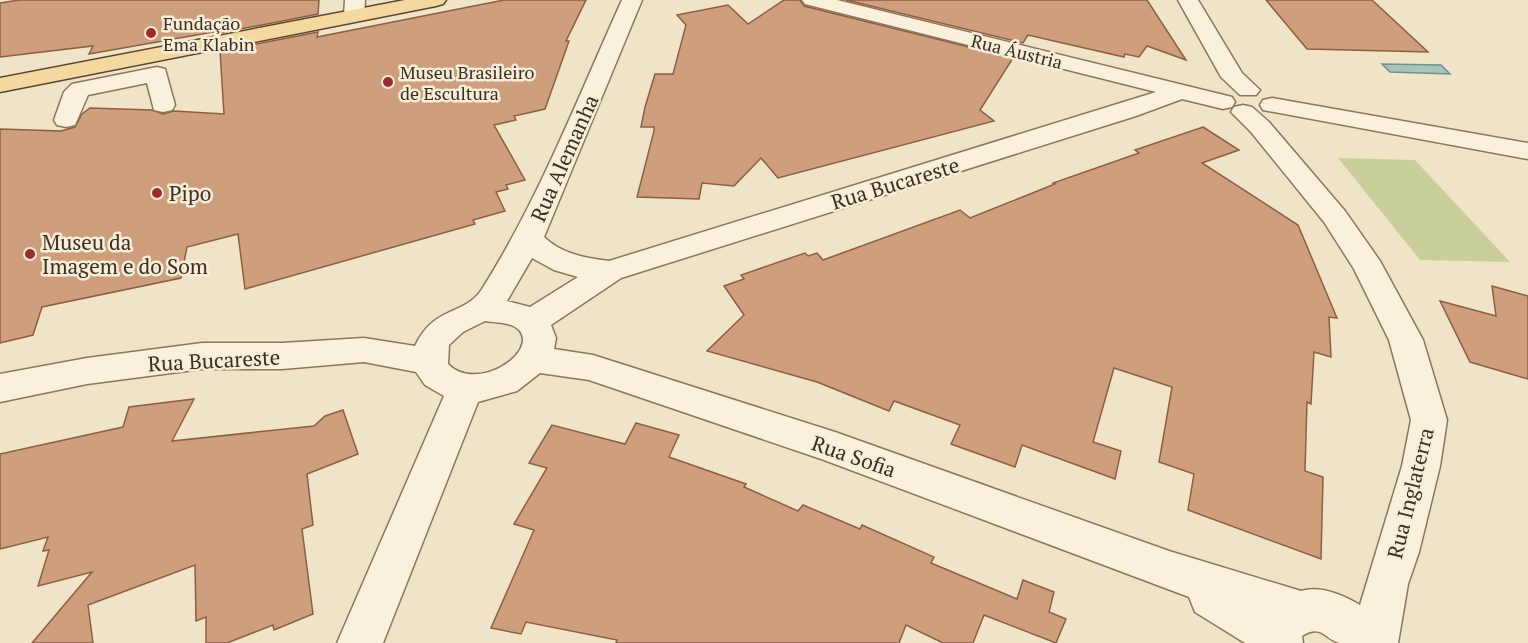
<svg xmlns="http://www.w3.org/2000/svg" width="1528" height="643" font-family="'PT Serif',serif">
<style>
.green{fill:#c9cf9b}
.water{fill:#a9c4bc;stroke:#6f938a;stroke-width:1.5}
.building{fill:#cf9f7d;stroke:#8d5f41;stroke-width:1.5}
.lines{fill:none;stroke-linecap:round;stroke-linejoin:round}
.minor-casing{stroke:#8d765c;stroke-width:3}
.major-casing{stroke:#5b4430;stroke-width:3}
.minor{fill:#faf1dc;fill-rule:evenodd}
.major{fill:#f3d9a0;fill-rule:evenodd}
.poi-dot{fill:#9e2a2b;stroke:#f7eed8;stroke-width:2}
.labels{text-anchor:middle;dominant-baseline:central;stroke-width:5;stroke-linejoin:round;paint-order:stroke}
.far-poi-label{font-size:18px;fill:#3d2e20;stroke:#f7eed8;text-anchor:start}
.far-street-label{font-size:18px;fill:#3d2e20;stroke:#f7eed8}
.street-label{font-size:21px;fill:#3d2e20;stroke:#f7eed8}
.poi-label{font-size:21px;fill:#3d2e20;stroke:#f7eed8;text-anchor:start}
</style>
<rect width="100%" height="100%" fill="#f0e4c8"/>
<path class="green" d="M1338,158L1415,160L1510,262L1420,260Z"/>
<path class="water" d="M1382,64L1441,65L1450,74L1390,72Z"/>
<g class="building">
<path d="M19,0H319L318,14L220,33L219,31L89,54L93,46L0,57V3Z"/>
<path d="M504,0H586L566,41H569L545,109L514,116L516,120L494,125L525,180L506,185L508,189L496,192L505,211L473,220L475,224L245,289L238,234L187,247L181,278L42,307L33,335L0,343V129L61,131L75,127L82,114L90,108L152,110L163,114L174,111L224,114L220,51L318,32L317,37Z"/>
<path d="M784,0H800L804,6L1013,58L980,110L994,121L778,178L761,158L734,186L702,183L699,199L637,197L654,131V127H641L645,107L655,74H673L686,25L677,15L728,5L748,24Z"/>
<path d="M846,0H1147L1186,60L1147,46L1139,57L1125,54L1124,57L1028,35L1023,43Z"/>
<path d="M1266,0H1372L1428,52L1307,49Z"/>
<path d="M1203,127L1239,150L1202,163L1298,225L1337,318L1329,317L1331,357L1314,352L1311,404L1307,402L1305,471L1323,477L1321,559L1188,510L1194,474L1159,462L1172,387L1114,368L1093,442L1121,451L1115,479L1022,445L1015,467L951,444L960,425L894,401L889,411L817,382L707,351L744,315L724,286L744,279L741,275L805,253L808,256L817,253L823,260L960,210L970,218L1055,184L1053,183L1139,153L1135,150Z"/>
<path d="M1492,286L1528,296V379L1470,362L1440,301L1496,316Z"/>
<path d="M194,399L172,441L314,426L325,416L343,410L358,454L307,474L313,525L302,529L313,614L274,630L273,625L227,643H206V617L196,621L195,565L88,605L93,643H32L92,572L38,586L49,550L43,551L48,537L0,549V454L123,427L129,407Z"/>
<path d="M636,423L679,435L669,457L746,484L744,487L798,511L803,505L860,529L862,525L934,557L931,563L1017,599L1023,580L1054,592L1049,612L1066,619L1056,643L984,615L973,643H943L906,625L899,643H616L617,640L526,622L521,634L491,628L534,530L514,524L547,468L529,463L552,425L625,444Z"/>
</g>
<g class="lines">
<g class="minor-casing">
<g id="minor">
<path d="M345,0H365L364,16L361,20H347L344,16Z"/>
<path d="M622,0H642L544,237C562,254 585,258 609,261L1156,92L805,4L802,0H837L1232,97L1235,102L1232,107L1223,109L1182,99L1136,116L621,278L551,325L556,338L554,349L593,355L835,432L1169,551L1301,591C1321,585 1343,595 1360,605L1402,466L1411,420L1389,340L1354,269L1324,222L1251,132L1231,112L1234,107L1243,105L1252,107L1269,122L1345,211L1380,261L1423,340L1447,420L1440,466L1419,552L1408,584L1398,643C1380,643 1358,643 1340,643C1325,640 1322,623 1302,636L1303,643H1245L1195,612L1189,597L824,460L589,380L540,373L517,391L478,402L383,643H337L444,396L425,385L416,372L364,362L282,369H202L87,384L0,402V374L87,358L202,343H282L364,338L415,346C434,305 465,316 482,289C539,199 578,97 622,0ZM532,258L554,270L578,277L530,307L507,301ZM485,321C496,323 513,322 520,331C537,354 476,393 448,364L449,345L463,332Z"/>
<path d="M1178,0H1198L1242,73L1260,90L1256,95H1240L1221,77Z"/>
<path d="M157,67L165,69L175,105L172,110L163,112L154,110L147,83L88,95L75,125L66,127L57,125L54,120L64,92L72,84Z"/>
<path d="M1272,98L1528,143V159L1263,110L1260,105L1263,100Z"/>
</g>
</g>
<g class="major-casing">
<path id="major" d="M405,0H446L443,4L436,6L0,92V78Z"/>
</g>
<use href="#minor" class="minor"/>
<use href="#major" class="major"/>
</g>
<g class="poi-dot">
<circle cx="151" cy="33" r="6"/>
<circle cx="388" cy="82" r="6"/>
<circle cx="157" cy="193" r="6"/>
<circle cx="30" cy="254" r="6"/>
</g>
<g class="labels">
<g class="far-poi-label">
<text x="163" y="23">Fundação<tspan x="163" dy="21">Ema Klabin</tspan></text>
<text x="400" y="72">Museu Brasileiro<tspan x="400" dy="21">de Escultura</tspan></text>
</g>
<g class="far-street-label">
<text transform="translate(1017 51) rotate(14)">Rua Áustria</text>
</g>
<g class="street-label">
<text transform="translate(564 158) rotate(-66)">Rua Alemanha</text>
<text transform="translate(895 183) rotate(-17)">Rua Bucareste</text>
<text transform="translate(214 360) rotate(-3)">Rua Bucareste</text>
<text transform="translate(854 456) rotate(19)">Rua Sofia</text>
<text transform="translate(1410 493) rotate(-76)">Rua Inglaterra</text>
</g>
<g class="poi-label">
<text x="169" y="193">Pipo</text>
<text x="42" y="242">Museu da<tspan x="42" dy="24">Imagem e do Som</tspan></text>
</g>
</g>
</svg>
